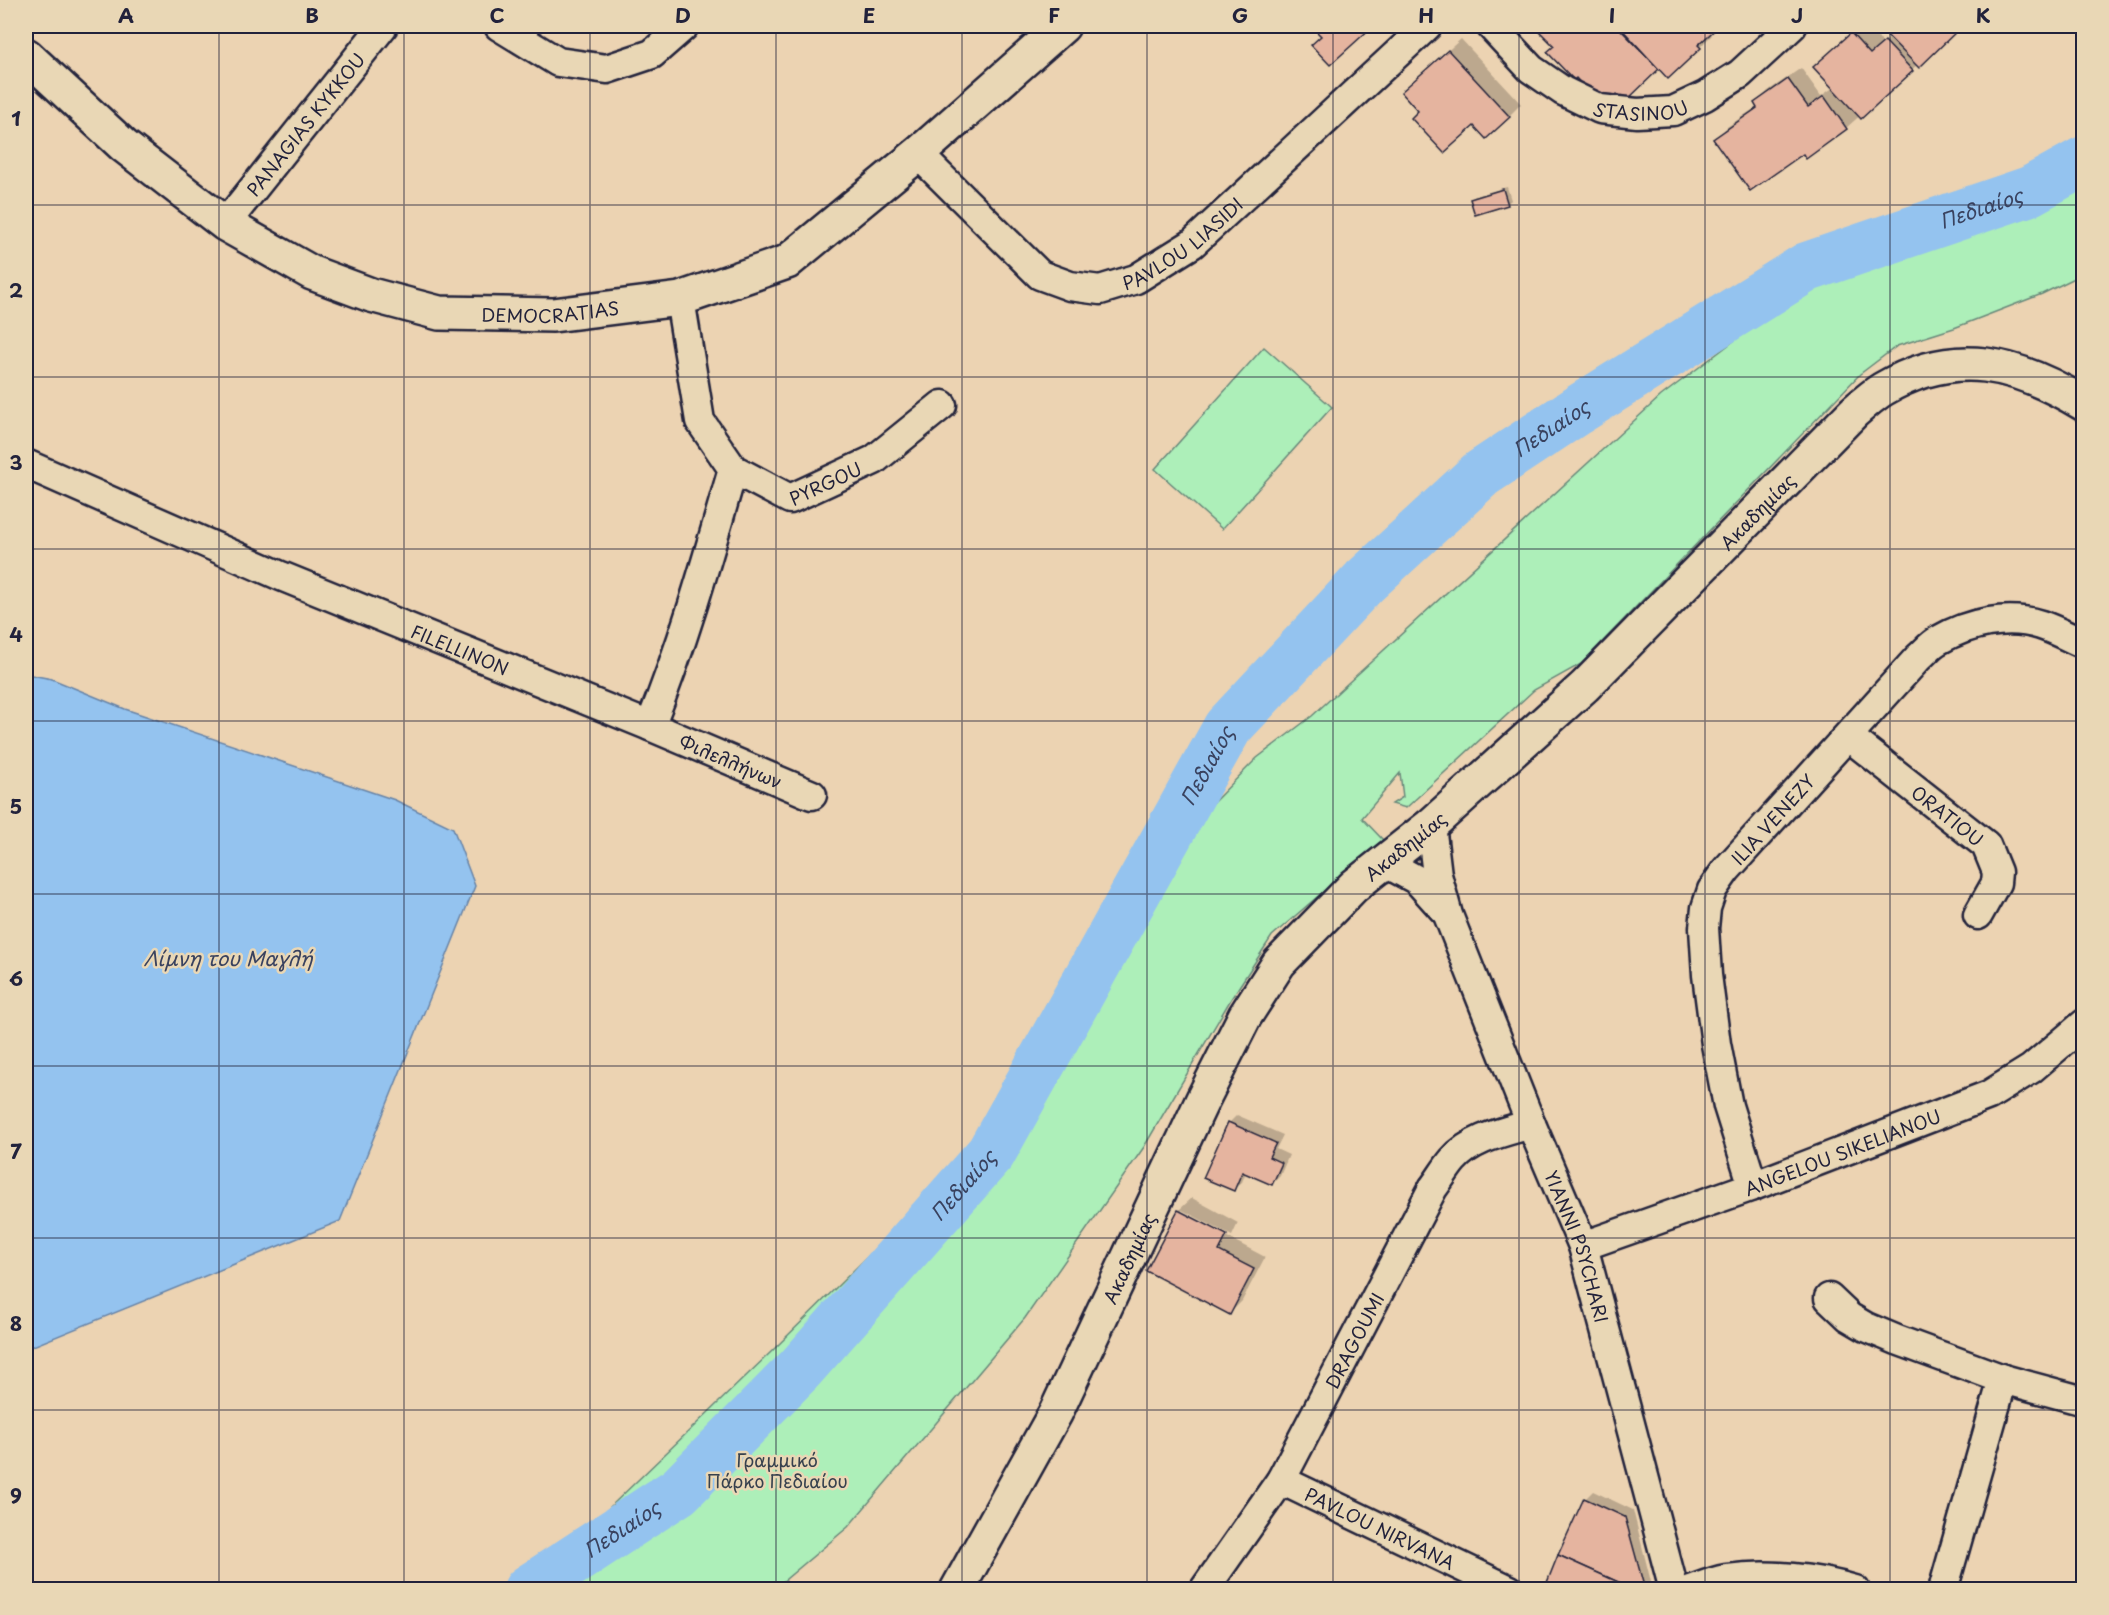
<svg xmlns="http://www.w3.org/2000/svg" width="2109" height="1615" font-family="'Playpen Sans',sans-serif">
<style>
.green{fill:#adefb9;stroke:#68887a;stroke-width:1.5}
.water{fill:#94c3ef;stroke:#6683a7;stroke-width:1.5}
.shadow{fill:#0003}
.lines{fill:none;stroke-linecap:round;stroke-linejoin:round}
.river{stroke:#94c3ef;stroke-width:50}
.building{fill:#e5b49f;stroke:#22223b;stroke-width:1.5}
.minor-casing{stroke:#22223b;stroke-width:33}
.tertiary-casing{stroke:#22223b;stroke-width:38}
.minor{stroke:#e9d7b5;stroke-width:28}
.tertiary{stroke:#e9d7b5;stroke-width:33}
.grid{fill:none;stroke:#22223b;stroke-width:1.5;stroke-opacity:0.55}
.labels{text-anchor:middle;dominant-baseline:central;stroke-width:5;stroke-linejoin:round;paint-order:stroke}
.street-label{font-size:18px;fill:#22223b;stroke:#e9d7b5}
.park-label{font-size:18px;fill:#37414e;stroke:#e9d7b5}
.water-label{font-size:20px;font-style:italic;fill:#39425f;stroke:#e9d7b5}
.neatline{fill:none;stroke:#22223b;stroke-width:2}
.grid-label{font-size:20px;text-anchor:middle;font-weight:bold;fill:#22223b}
</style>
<rect width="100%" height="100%" fill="#ecd3b2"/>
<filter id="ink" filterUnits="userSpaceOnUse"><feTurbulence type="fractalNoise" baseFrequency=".0167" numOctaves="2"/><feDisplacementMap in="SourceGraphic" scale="12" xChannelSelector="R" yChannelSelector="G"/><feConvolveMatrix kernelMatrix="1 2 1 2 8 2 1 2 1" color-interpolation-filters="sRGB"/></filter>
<g filter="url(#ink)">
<g class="green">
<path d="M2083,144V274L2042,294L1954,328L1897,346L1860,374L1581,664L1534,690L1406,808L1392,804L1403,797L1400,773L1362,818L1383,840L1272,936L1231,999L1144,1147L1025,1318L848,1527L774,1589L518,1590L584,1532L771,1352L1025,1101L1156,898L1207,809L1257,758L1312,716L1661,396L1808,285L2019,191Z"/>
<path d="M1264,347L1332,407L1222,529L1155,469Z"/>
</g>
<path class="water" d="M26,674L52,679L125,709L395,800L453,828L475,886L340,1221L26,1349Z"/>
<g class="shadow">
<path d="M1313,26H1371L1330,63L1322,35Z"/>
<path d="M1536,26H1717L1710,33L1712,35L1700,47L1659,67L1556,46Z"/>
<path d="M1860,26H1867L1883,43L1891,37L1880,26H1960L1919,66L1918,64L1846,128L1806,156L1803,152L1715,140L1727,127L1758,106L1756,103L1768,91L1801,68L1821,96L1834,87L1827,55Z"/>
<path d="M1461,39L1521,104L1509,116L1474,124L1420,111L1415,80Z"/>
<path d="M1507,187L1511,200L1507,204L1472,199L1475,196Z"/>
<path d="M1237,1115L1283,1135L1276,1149L1289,1155L1280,1176L1272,1184L1246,1172L1242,1182L1234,1189L1229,1123Z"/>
<path d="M1192,1198L1238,1223L1232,1236L1182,1210V1213L1265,1257L1242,1301L1230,1313L1148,1271L1179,1210Z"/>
<path d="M1593,1491L1633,1510L1653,1590H1560L1585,1499Z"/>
</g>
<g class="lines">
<path class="river" id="s1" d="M528,1590L679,1491L800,1369L991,1153L1228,727L1365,581L1481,474L1576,411L1807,267L2030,191L2084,161"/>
</g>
<g class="building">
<path d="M1311,26H1373L1330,65L1311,45L1321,36Z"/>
<path d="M1534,26H1617L1659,69L1625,102L1617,94L1603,107L1576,78L1574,80L1547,52L1554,46Z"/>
<path d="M1619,26H1719L1698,45L1701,48L1668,79Z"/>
<path d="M1878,26H1959L1961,27L1919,68Z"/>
<path d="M1851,33L1870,54L1885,41L1913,71L1861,119L1813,67Z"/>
<path d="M1448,50L1510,117L1486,139L1474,126L1444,153L1411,118L1418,111L1401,92Z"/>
<path d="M1788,79L1808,107L1824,96L1847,129L1806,159L1803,154L1750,191L1713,139L1757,108L1754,103Z"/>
<path d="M1503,189L1508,205L1475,215L1470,199Z"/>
<path d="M1228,1122L1276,1143L1269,1157L1282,1163L1272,1185L1242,1172L1234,1191L1203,1178Z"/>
<path d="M1178,1210L1227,1235L1219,1251L1254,1269L1230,1315L1146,1271Z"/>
<path d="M1584,1498L1625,1517L1645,1590H1636L1558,1555Z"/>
<path d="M1558,1555L1636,1590H1556L1546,1585Z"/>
</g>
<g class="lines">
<g class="minor-casing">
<g id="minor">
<path d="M499,26L558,62L607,69L652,54L684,26"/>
<path id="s2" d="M1491,26L1531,69L1563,91L1600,109L1637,113L1673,111L1705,96L1740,74L1792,26"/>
<path id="s3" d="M918,154L1040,275L1070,286L1100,290L1136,279L1192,244L1427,26"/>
<path id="s4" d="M225,224L383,26"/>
<path id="s5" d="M680,299L700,421L733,469L790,499L874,460L942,405"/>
<path id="s6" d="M26,464L281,576L650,726C684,642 708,556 733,469"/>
<path id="s7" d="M650,726L812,795"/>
<path id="s8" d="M1849,737L1986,845L1997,872L1996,883L1978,915"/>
<path id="s9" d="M1431,825L1437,875L1448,915L1531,1124L1583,1246L1674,1590"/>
<path d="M1384,862L1417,880L1443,909"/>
<path id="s10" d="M1753,1186L1728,1106L1716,1044L1707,975L1704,928L1706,908L1712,890L1726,870L1918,658C1925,652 1931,644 1939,640C1968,623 2008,614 2041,625C2056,630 2070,638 2084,644"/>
<path id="s11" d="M1583,1246L1753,1186L1989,1095L2031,1069L2084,1024"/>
<path d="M1829,1298L1849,1317L1866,1327L1897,1340L2003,1379L2084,1401"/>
<path id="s12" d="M1281,1480L1510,1590"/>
<path id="s13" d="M1204,1590L1281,1480L1433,1188C1440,1179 1446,1168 1453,1160C1472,1138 1504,1132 1531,1124"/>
<path d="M1691,1590C1702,1586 1714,1581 1726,1579C1767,1573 1815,1578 1855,1590"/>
<path d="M1943,1590L2003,1379"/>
</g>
</g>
<g class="tertiary-casing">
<g id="tertiary">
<path id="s14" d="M26,55L124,146L225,224L312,273L371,295L439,313L553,315L680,299L787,262L918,154L1063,26"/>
<path id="s15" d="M957,1590L1056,1412L1203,1099L1245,1016L1279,963L1354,886L1431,825L1585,686L1854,412C1863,404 1873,395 1883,389C1955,346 2017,363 2084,404"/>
</g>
</g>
<use href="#minor" class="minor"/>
<use href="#tertiary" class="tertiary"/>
</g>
</g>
<path class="grid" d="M219,26V1590M404,26V1590M590,26V1590M776,26V1590M962,26V1590M1147,26V1590M1333,26V1590M1519,26V1590M1705,26V1590M1890,26V1590M26,205H2084M26,377H2084M26,549H2084M26,721H2084M26,894H2084M26,1066H2084M26,1238H2084M26,1410H2084"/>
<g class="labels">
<g class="street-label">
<text stroke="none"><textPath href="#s2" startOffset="180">STASINOU</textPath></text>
<text stroke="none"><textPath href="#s4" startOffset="128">PANAGIAS KYKKOU</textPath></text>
<text stroke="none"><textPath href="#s3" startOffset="330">PAVLOU LIASIDI</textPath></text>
<text stroke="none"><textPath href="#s14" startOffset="606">DEMOCRATIAS</textPath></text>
<text stroke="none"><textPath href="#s5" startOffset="285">PYRGOU</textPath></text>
<text stroke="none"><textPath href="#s15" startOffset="1364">Ακαδημίας</textPath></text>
<text stroke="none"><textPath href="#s6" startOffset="472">FILELLINON</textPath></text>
<text stroke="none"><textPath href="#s7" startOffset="88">Φιλελλήνων</textPath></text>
<text stroke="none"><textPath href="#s8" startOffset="126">ORATIOU</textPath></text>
<text stroke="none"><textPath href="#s10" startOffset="396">ILIA VENEZY</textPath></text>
<text stroke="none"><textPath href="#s15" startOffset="878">Ακαδημίας</textPath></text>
<text stroke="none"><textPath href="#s11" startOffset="276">ANGELOU SIKELIANOU</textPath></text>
<text stroke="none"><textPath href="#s9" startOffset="448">YIANNI PSYCHARI</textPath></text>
<text stroke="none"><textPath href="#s15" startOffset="374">Ακαδημίας</textPath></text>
<text stroke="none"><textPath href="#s13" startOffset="292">DRAGOUMI</textPath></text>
<text stroke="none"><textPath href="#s12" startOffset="110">PAVLOU NIRVANA</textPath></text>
</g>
<g class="park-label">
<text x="777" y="1459">Γραμμικό<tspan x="777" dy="21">Πάρκο Πεδιαίου</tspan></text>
</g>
<g class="water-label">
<text stroke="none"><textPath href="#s1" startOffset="2056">Πεδιαίος</textPath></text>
<text stroke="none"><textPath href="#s1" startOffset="1570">Πεδιαίος</textPath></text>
<text stroke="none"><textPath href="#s1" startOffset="1084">Πεδιαίος</textPath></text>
<text x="228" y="958">Λίμνη του Μαγλή</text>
<text stroke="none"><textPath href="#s1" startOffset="598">Πεδιαίος</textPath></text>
<text stroke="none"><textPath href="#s1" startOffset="112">Πεδιαίος</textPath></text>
</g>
</g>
<rect width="2109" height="1615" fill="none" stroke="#e9d7b5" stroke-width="66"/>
<rect x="33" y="33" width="2043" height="1549" class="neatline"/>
<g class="grid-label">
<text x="126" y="23">A</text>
<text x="312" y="23">B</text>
<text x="497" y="23">C</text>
<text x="683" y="23">D</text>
<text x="869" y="23">E</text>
<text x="1054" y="23">F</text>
<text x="1240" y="23">G</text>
<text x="1426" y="23">H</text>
<text x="1612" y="23">I</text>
<text x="1797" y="23">J</text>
<text x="1983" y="23">K</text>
<text x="16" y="126">1</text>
<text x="16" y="298">2</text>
<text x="16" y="470">3</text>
<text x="16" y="642">4</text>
<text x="16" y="814">5</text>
<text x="16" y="986">6</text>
<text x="16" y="1159">7</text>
<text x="16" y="1331">8</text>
<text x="16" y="1503">9</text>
</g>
</svg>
